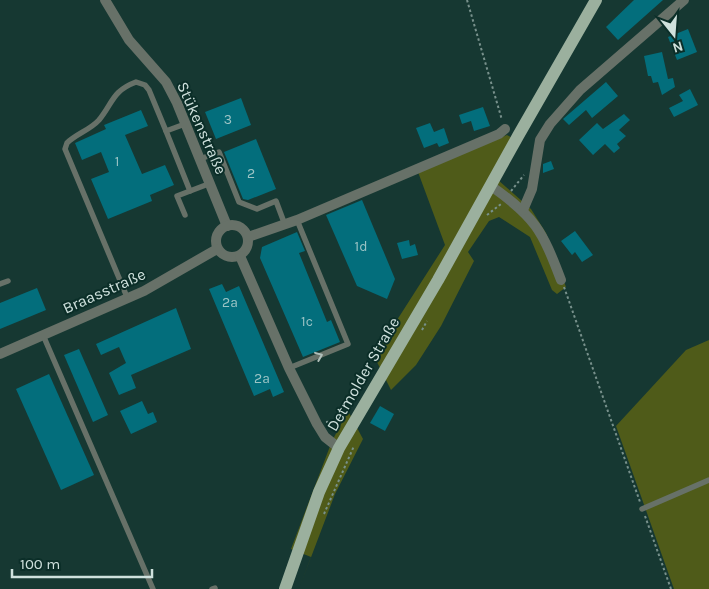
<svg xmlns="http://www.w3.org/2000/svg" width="709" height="589" font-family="Karla,sans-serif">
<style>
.green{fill:#4f5b19}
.building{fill:#036e7c}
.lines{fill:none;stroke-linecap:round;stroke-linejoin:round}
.path{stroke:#78918c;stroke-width:2;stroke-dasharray:2.5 2.5;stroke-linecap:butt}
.lane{stroke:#677168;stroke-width:5.5}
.street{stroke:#677168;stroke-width:10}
.primary{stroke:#9bb09e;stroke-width:12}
.oneway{stroke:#b0bfba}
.labels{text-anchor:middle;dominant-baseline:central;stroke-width:4;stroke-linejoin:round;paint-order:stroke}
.number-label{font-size:14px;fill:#9cc4c5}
.street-label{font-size:16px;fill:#cfe1dd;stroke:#0b2e28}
</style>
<rect width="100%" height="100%" fill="#163832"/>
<g class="green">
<path d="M507,135L519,142L498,180L531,209L546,233L566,287L557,294L552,290L530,237L499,217L489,221L468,252L474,261L441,326L416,365L391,390L374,356L445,245L418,172Z"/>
<path d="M709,340V589H674L616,426L686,350Z"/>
<path d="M348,411L363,439L335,494L299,589L311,557L291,549L332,441Z"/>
</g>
<g class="building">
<path d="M634,0H663L618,40L606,27Z"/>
<path d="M688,29L697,52L677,60L668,37Z"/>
<path d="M662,52L668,79L673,78L675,87L662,95L658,82L653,83L651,76H648L644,56Z"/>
<path d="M606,82L618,96L592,118L586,110L569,125L563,119Z"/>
<path d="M690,89L698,105L674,117L669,108L683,101L679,95Z"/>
<path d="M241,98L251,125L216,139L205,112Z"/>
<path d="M483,107L490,126L474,131L471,121L462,124L459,115Z"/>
<path d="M141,110L148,126L125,135L142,174L165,165L174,185L150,195L152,201L108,219L91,179L109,172L101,152L82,160L75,143L106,129L104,125Z"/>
<path d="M624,114L630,120L619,130L626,136L617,144L620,148L614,153L605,144L593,155L579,140L597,123L603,129Z"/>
<path d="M430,123L434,132L444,128L449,143L439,147L437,143L424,148L416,128Z"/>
<path d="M256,139L276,189L248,200L243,199L224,152Z"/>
<path d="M551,161L554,169L543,173V164Z"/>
<path d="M362,200L395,279L387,299L357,286L326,215Z"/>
<path d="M575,231L593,255L582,262L575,252L572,255L561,241Z"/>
<path d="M297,232L305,251L299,253L327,322L331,320L340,342L303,357L260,258L262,247Z"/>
<path d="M409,240L410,246L415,244L418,255L402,259L397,243Z"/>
<path d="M222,284L226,292L239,286L284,392L273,397L270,389L254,396L209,289Z"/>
<path d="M37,288L46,310L0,329V303Z"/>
<path d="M176,308L191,349L131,375L136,388L119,395L109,373L126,363L119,347L101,355L96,344Z"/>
<path d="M79,349L108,415L93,422L64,355Z"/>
<path d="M49,374L94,475L61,490L16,389Z"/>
<path d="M142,401L148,414L153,412L157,422L131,434L120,411Z"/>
<path d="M380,406L394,414L385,431L370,423Z"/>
</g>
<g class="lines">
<g class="path">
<path d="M467,0L502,120"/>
<path d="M511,191L524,175"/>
<path d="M487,215L501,204"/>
<path d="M564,287L640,502"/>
<path d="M422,330L427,321"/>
<path d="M326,422L344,421"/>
<path d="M324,514L354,446"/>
<path d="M645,516L671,589"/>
</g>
<g class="lane">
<path d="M166,131L190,191L177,196L185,215"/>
<path d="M200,159L219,152L239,202L257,209L276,201L285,225"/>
<path d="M190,191L211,183"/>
<path d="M0,284L8,281"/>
<path d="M127,297L65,149L67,143C76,134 90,130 99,120C113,103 112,91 136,82L145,85L149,90L166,131L185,124"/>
<path d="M43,335L153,589"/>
<path d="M289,368L348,344L297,220"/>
<path d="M642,509L709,480"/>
<path d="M212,589L215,588"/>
</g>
<g class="street">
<path d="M105,0L129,40L166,82L177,103L227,226"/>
<path d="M491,186C535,217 542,230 561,280"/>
<path d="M523,210L532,189L540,140L550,124L580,90L684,0"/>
<circle cx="232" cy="241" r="16"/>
<path d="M248,237L297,220L499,134L505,129"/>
<path d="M240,256L289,368L317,424L325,437L339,448"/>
<path d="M0,354L144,291L217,249"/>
</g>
<path class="primary" d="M285,589L319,492L339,448L438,280L518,136L596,0"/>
</g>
<defs><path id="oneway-chevron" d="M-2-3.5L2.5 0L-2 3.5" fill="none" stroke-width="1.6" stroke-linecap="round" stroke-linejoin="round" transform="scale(1.25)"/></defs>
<use class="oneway" href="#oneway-chevron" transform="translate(319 356) rotate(-22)"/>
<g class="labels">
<g class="number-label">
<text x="228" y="119">3</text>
<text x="117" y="161">1</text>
<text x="251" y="173">2</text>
<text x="361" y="246">1d</text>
<text x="230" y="302">2a</text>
<text x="307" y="321">1c</text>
<text x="262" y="378">2a</text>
</g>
<g class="street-label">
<text transform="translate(202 128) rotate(66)">Stükenstraße</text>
<text transform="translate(104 291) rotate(-24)">Braasstraße</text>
<text transform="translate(363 374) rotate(-60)">Detmolder Straße</text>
</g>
</g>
<g transform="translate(674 35) rotate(163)" stroke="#0b2e28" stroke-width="4" paint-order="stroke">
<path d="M0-4L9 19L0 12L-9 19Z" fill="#cfe1dd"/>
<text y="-8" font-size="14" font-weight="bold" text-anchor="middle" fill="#cfe1dd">N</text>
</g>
<path d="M12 569v8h140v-8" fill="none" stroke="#cfe1dd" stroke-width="2.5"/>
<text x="20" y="569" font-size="15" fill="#cfe1dd" stroke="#0b2e28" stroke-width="4" paint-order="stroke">100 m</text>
</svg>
